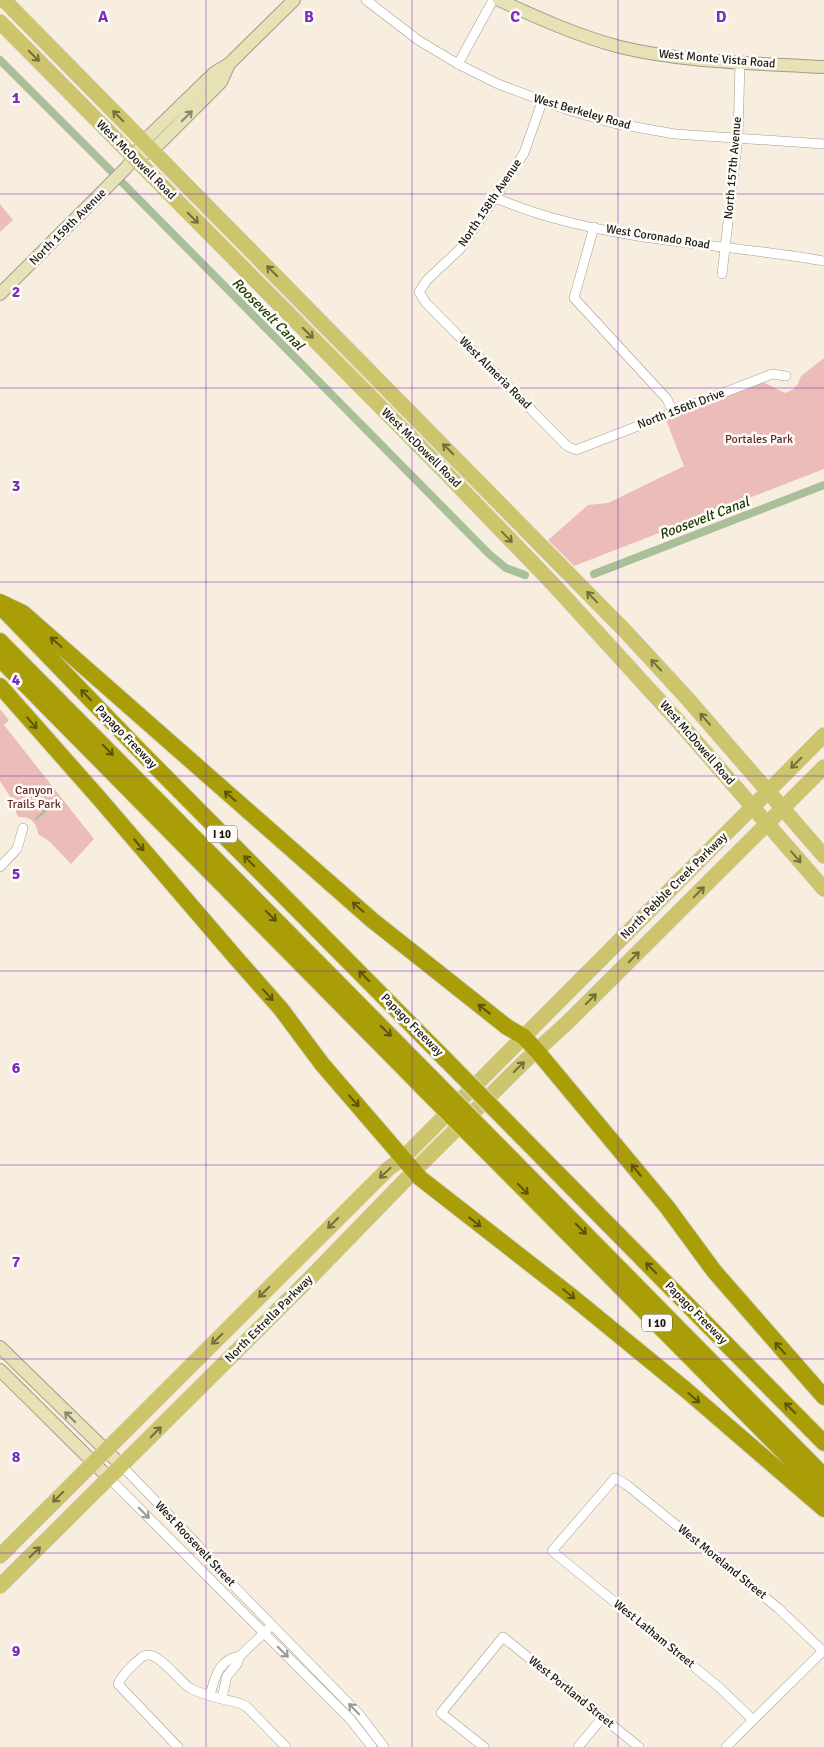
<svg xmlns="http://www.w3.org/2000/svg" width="824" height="1747" font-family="Signika,sans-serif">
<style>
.green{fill:#ecbcb8}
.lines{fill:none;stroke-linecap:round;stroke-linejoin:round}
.stream{stroke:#a9bf98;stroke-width:2.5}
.canal{stroke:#a9bf98;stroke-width:8}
.street-casing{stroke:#a59b8d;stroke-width:10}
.secondary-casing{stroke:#a59b8d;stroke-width:14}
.primary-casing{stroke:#d6d5d4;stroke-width:16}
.highway-casing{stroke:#d6d5d4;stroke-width:18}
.street{stroke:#fff;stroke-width:9}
.secondary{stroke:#e6e2b5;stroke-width:12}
.primary{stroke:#ccc56b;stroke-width:15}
.highway{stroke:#aa9e08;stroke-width:16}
.highway-bridge-casing{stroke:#d6d5d4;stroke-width:18;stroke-linecap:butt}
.highway-bridge{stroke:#aa9e08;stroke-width:16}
.oneway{stroke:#746e3e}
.oneway2{stroke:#8b876c}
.oneway3{stroke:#5b540e}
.oneway4{stroke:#989794}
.grid{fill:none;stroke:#7b2cbf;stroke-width:1;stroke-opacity:0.55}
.labels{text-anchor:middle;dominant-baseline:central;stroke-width:5;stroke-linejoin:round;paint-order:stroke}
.shield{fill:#fefcf9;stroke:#5f5c57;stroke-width:1}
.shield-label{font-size:11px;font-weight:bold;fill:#1b1712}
.street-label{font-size:12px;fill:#1b1712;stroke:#fefcf9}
.park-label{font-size:12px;fill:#672929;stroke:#fefcf9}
.water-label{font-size:14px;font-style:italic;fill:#223c00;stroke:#fefcf9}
.grid-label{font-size:16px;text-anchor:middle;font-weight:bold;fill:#7b2cbf;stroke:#fefcf9;stroke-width:5;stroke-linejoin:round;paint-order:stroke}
</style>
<rect width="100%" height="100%" fill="#f8eedf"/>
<g class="green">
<path d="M0,204L13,220L0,232Z"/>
<path d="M824,358V469L574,566L548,540L588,505L608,503L684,466L666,420L763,382L785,393L792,390L798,384L801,376Z"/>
<path d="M0,709L9,720L4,725L94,839L71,864L49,841L38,834C37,822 30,816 18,817L11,798L0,781Z"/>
</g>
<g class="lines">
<path class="stream" d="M36,819L46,810"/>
<g class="canal">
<path d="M0,60L100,160L489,554L506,568L525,575"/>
<path d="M594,574L824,485"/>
</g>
<g class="street-casing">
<g id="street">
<path d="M366,0L418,40L458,64L498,84L568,110L613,123L675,134L824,144"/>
<path d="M458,64L493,0"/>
<path d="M542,102L524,153L495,198L460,249L427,280L419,292L426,303L567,446L576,450L772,374L786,376"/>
<path d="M495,198C514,205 533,213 553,218C641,243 734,245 824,261"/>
<path d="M594,227L574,298L667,399L673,412"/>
<path d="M722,274L738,137L740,62"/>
<path d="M0,867L17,849L23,828"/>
<path d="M122,1466L196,1543L227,1579L359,1714L384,1747"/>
<path d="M109,1478L351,1720L372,1747"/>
<path d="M210,1695C215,1677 219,1659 240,1656"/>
<path d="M222,1698L227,1676L237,1664L240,1656L268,1629"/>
<path d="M753,1720L720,1688L552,1551L615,1478L627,1485L778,1608L824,1652"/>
<path d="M178,1747L118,1684C122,1675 128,1670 135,1663C139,1660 142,1655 148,1655C160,1654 179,1681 190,1688C204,1696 223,1699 239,1703L246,1706L286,1747"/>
<path d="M484,1747L441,1713L503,1637L639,1747"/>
<path d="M578,1747L603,1717"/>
<path d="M726,1747L823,1651"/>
</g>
</g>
<g class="secondary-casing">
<g id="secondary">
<path d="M499,0C538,18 578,36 620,47C686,63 756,63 824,67"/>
<path d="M144,154L153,150L221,82L229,64"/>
<path d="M0,294L126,168L134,158L144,141L214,73L229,64L294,0"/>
<path d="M0,1347L122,1466"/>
<path d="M0,1370L109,1478"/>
</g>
</g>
<g class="primary-casing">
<g id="primary">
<path d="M4,0L626,632L686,697L824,856"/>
<path d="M0,22L446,473L553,584L678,721L824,889"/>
<path d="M0,1556L388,1169L403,1158L824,735"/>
<path d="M0,1586L311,1277L414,1171L525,1061L568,1022L824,767"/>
</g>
</g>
<g class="highway-casing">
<g id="highway">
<path d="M0,602L23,613L372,920L507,1027L524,1037L537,1051L667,1207L714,1271L824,1397"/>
<path d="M2,608L140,751L447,1061"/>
<path d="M0,641L431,1077"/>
<path d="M0,659L421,1086"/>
<path d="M0,686L98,797L236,958L281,1009L322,1064L420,1178L570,1295L686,1390L824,1509"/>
<path d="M514,1129L824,1443"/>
<path d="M498,1145L824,1476"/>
<path d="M489,1154L824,1493"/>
</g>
</g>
<use href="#street" class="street"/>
<use href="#secondary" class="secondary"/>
<use href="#primary" class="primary"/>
<use href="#highway" class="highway"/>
<g class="highway-bridge-casing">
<g id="highway-bridge">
<path d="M447,1061L514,1129"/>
<path d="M431,1077L498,1145"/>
<path d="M421,1086L489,1154"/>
</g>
</g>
<use href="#highway-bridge" class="highway-bridge"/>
</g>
<defs><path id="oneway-shaft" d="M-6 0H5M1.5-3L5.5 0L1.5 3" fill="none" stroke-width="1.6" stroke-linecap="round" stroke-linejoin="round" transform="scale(1.25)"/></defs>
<g class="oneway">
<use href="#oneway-shaft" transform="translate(34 56) rotate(45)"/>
<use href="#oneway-shaft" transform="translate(118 116) rotate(-135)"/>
<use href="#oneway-shaft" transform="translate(193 218) rotate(45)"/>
<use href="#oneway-shaft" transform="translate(272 271) rotate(-135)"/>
<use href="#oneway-shaft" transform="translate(308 333) rotate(45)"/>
<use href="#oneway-shaft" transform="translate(448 449) rotate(-135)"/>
<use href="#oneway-shaft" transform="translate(507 537) rotate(46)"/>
<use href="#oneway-shaft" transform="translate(592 597) rotate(-134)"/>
<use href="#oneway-shaft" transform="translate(656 665) rotate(-133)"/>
<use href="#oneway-shaft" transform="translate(705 719) rotate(-131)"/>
<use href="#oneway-shaft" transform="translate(796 763) rotate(135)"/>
<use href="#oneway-shaft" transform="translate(796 857) rotate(49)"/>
<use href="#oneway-shaft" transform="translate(699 892) rotate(-45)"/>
<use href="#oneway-shaft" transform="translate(634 957) rotate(-45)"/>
<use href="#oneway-shaft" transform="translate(591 999) rotate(-45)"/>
<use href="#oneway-shaft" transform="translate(519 1067) rotate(-45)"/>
<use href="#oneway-shaft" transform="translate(385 1173) rotate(137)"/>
<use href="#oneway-shaft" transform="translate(333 1223) rotate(135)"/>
<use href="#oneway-shaft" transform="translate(264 1292) rotate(135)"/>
<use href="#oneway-shaft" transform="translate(217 1339) rotate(136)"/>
<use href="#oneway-shaft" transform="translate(156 1432) rotate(-45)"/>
<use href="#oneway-shaft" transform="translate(58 1497) rotate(135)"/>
<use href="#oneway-shaft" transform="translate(35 1552) rotate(-44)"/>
</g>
<g class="oneway2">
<use href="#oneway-shaft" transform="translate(187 116) rotate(-45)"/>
<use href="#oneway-shaft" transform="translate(70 1417) rotate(-135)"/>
</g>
<g class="oneway3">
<use href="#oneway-shaft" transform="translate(56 642) rotate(-139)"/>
<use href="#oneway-shaft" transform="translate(86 695) rotate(-134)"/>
<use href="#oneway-shaft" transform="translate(32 723) rotate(49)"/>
<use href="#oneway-shaft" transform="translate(108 750) rotate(45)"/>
<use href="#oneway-shaft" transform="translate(230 796) rotate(-139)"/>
<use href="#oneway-shaft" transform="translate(139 845) rotate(50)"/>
<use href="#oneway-shaft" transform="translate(249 861) rotate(-135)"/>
<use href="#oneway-shaft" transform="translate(358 907) rotate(-139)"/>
<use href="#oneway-shaft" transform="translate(271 916) rotate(45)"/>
<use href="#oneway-shaft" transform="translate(364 976) rotate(-135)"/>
<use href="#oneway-shaft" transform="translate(268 995) rotate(48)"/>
<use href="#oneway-shaft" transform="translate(484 1009) rotate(-142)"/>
<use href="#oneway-shaft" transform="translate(386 1031) rotate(45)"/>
<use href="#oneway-shaft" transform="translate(354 1101) rotate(49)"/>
<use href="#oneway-shaft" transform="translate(636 1170) rotate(-130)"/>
<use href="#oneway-shaft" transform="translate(523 1189) rotate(45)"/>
<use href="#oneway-shaft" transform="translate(475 1222) rotate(38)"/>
<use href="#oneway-shaft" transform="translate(581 1229) rotate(45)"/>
<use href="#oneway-shaft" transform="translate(651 1268) rotate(-135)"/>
<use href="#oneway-shaft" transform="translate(569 1294) rotate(39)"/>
<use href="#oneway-shaft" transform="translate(780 1348) rotate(-131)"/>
<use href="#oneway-shaft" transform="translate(694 1398) rotate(41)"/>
<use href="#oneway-shaft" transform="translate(790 1408) rotate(-135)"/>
</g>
<g class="oneway4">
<use href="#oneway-shaft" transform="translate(144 1513) rotate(45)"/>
<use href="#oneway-shaft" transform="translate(283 1652) rotate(45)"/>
<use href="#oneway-shaft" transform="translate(354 1709) rotate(-134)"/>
</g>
<path class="grid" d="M206,0V1747M412,0V1747M618,0V1747M0,194H824M0,388H824M0,582H824M0,776H824M0,971H824M0,1165H824M0,1359H824M0,1553H824"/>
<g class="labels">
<g class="shield">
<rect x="207" y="825.5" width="30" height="17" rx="4"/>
<rect x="642" y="1314.5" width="30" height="17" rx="4"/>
</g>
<g class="shield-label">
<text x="222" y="834">I 10</text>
<text x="657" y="1323">I 10</text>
</g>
<g class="street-label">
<text transform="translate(717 59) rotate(5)">West Monte Vista Road</text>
<text transform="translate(582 112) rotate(16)">West Berkeley Road</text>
<text transform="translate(136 160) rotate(45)">West McDowell Road</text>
<text transform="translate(733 168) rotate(-85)">North 157th Avenue</text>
<text transform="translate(490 203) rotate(-56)">North 158th Avenue</text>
<text transform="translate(68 227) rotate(-45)">North 159th Avenue</text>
<text transform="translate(658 237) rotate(9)">West Coronado Road</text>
<text transform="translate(495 373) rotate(45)">West Almeria Road</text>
<text transform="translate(681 409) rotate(-21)">North 156th Drive</text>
<text transform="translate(421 448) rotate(45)">West McDowell Road</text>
<text transform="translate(126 737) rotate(46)">Papago Freeway</text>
<text transform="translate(697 743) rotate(49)">West McDowell Road</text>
<text transform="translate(674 886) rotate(-45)">North Pebble Creek Parkway</text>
<text transform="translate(412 1025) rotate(45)">Papago Freeway</text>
<text transform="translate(696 1313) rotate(45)">Papago Freeway</text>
<text transform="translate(269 1319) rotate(-45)">North Estrella Parkway</text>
<text transform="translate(195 1544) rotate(47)">West Roosevelt Street</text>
<text transform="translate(722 1562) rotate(39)">West Moreland Street</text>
<text transform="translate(654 1634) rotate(39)">West Latham Street</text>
<text transform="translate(571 1692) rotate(39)">West Portland Street</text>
</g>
<g class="park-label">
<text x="759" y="439">Portales Park</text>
<text x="34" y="790">Canyon<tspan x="34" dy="14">Trails Park</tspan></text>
</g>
<g class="water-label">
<text transform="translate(268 314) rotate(45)">Roosevelt Canal</text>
<text transform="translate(704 518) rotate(-21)">Roosevelt Canal</text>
</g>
</g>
<g class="grid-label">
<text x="103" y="22">A</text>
<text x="309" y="22">B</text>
<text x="515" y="22">C</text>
<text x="721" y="22">D</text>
<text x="16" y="103">1</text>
<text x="16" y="297">2</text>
<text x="16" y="491">3</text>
<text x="16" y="685">4</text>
<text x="16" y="879">5</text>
<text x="16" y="1073">6</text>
<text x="16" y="1267">7</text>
<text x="16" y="1462">8</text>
<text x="16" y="1656">9</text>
</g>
</svg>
